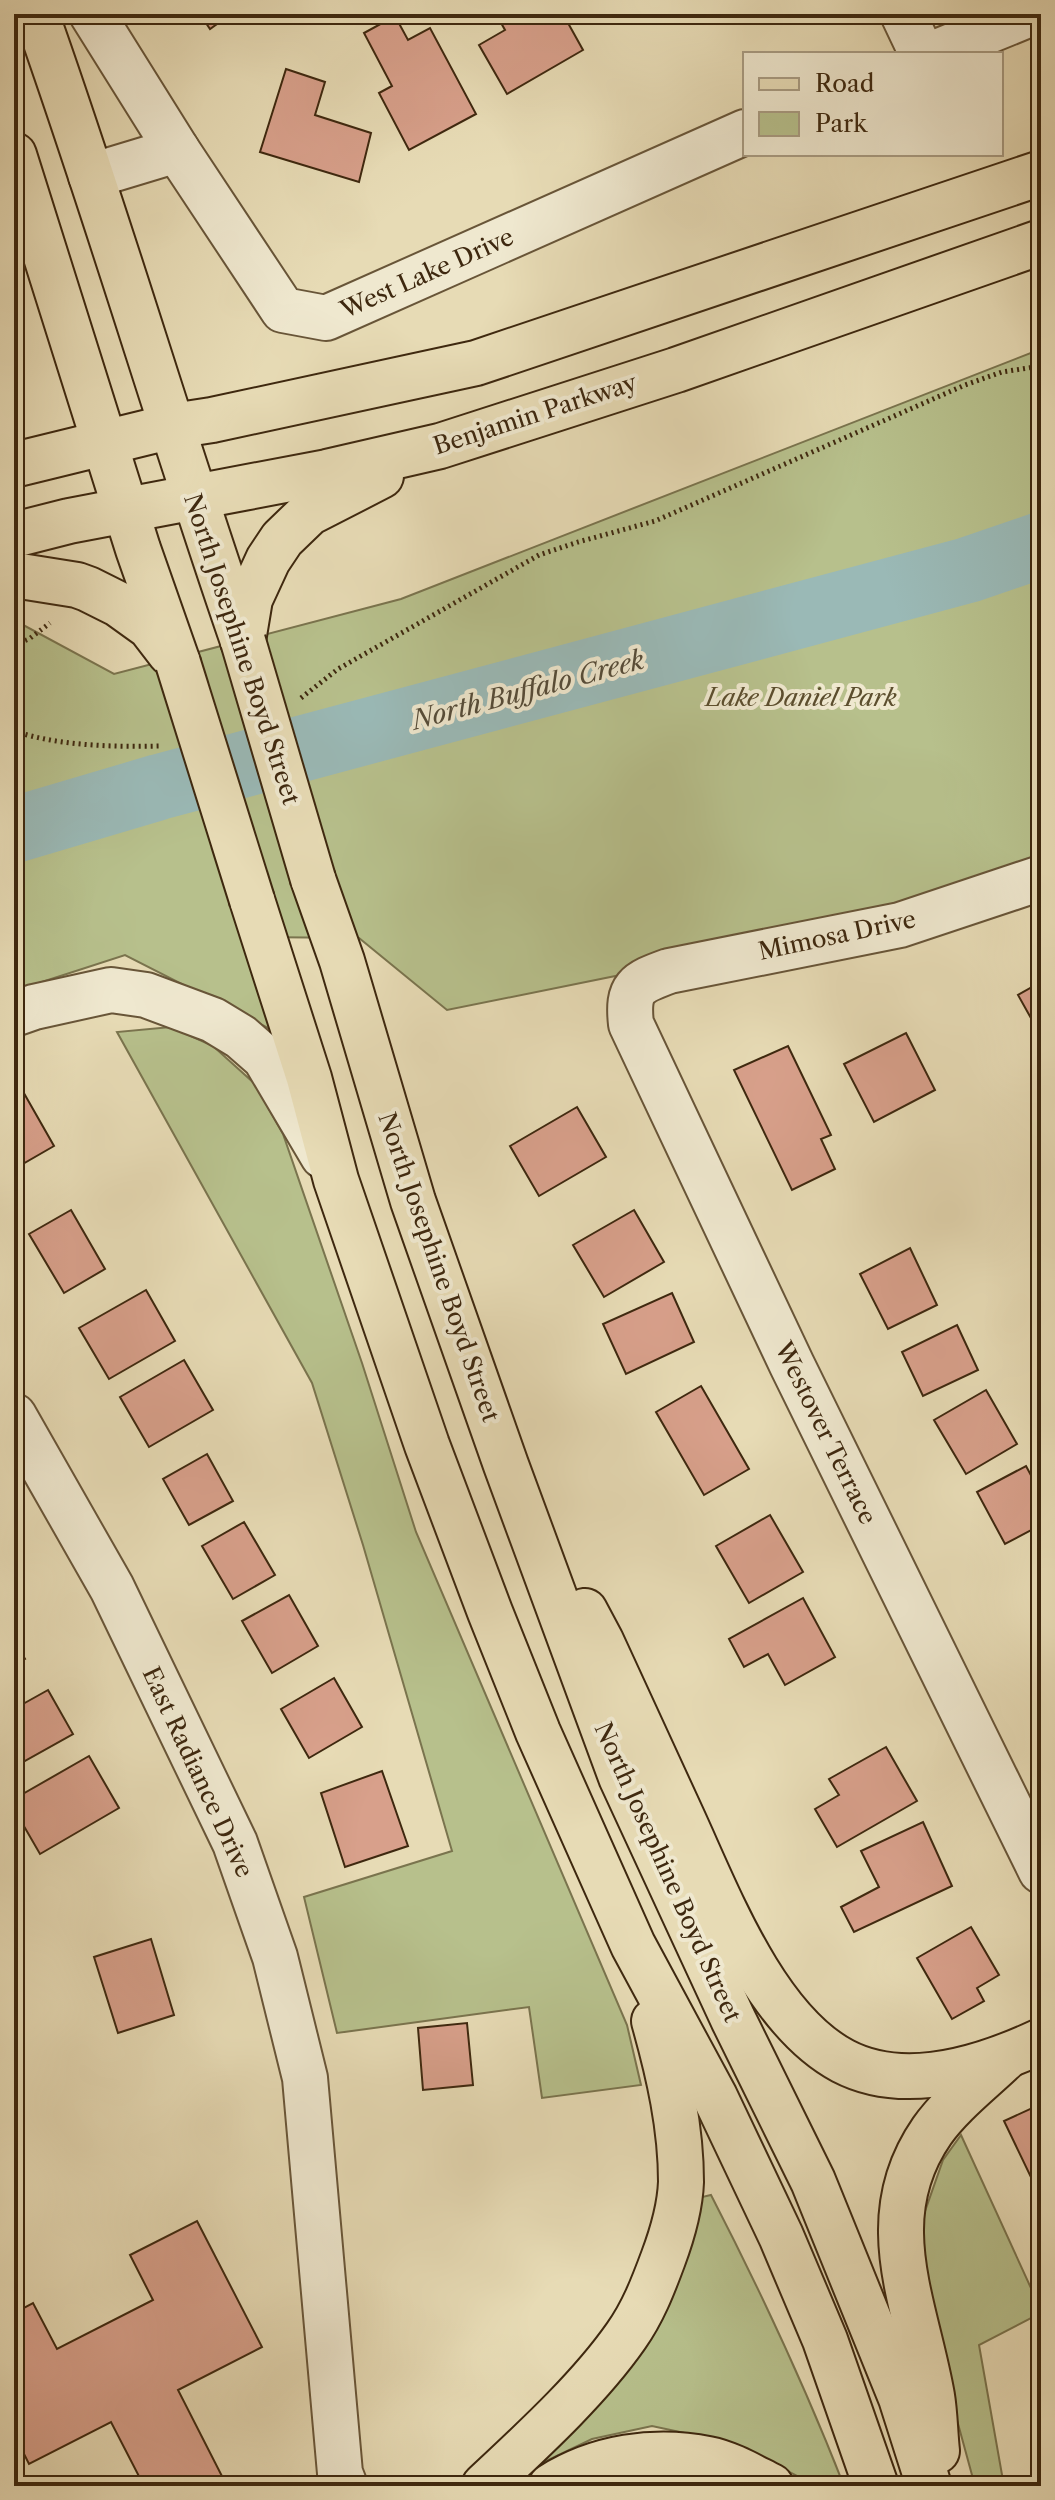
<svg xmlns="http://www.w3.org/2000/svg" width="1055" height="2500" font-family="'Libre Caslon Text',serif">
<style>
.green{fill:#b7c08c;stroke:#7a744e;stroke-width:2}
.lines{fill:none;stroke-linecap:round;stroke-linejoin:round}
.river{stroke:#9ab9b6;stroke-width:66}
.building{fill:#d8a08b;stroke:#3e280f;stroke-width:2}
.minor-casing{stroke:#685538;stroke-width:48}
.major-casing{stroke:#3e280f;stroke-width:48}
.path{stroke:#3e280f;stroke-width:5;stroke-dasharray:2 4;stroke-linecap:butt}
.minor{stroke:#efe8cf;stroke-width:44}
.major{stroke:#e7dbb5;stroke-width:44}
.major-bridge-casing{stroke:#3e280f;stroke-width:48;stroke-linecap:butt}
.major-bridge{stroke:#e7dbb5;stroke-width:44}
.labels{text-anchor:middle;dominant-baseline:central;stroke-width:8;stroke-linejoin:round;paint-order:stroke}
.street-label{font-size:24px;fill:#3e280f;stroke:#efe8cf}
.park-label{font-size:24px;font-style:italic;fill:#5c4e2e;stroke:#efe8cf}
.water-label{font-size:26px;font-style:italic;fill:#554c39;stroke:#efe8cf}
</style>
<rect width="100%" height="100%" fill="#e7dbb5"/>
<filter id="stains"><feTurbulence type="fractalNoise" baseFrequency=".0025" numOctaves="4"/><feColorMatrix values="0 0 0 0 .2 0 0 0 0 .09 0 0 0 0 .02 0 0 0 .5 -.17"/></filter>
<radialGradient id="worn" r=".72"><stop offset=".6" stop-color="#630" stop-opacity="0"/><stop offset="1" stop-color="#630" stop-opacity=".3"/></radialGradient>
<g class="green">
<path d="M1041,349V865L892,920L447,1010L359,938L248,937L274,1031L125,955L14,991V620L114,674L401,599Z"/>
<path d="M171,1027L213,1046L255,1084L283,1134L362,1363L416,1532L627,2025L641,2085L542,2098L529,2007L337,2033L304,1897L452,1851L363,1545L312,1383L117,1032Z"/>
<path d="M961,2135L1041,2310V2313L979,2345L1004,2486H975L924,2299L923,2217L943,2160Z"/>
<path d="M711,2195C760,2290 805,2386 844,2486H811L803,2479L736,2444L652,2426L592,2439L515,2476L651,2330L685,2265L702,2197Z"/>
<path d="M656,2476L710,2486H605Z"/>
</g>
<g class="lines">
<path class="river" d="M14,830L159,787L968,570L1041,545"/>
</g>
<g class="building">
<path d="M200,14H231L210,29Z"/>
<path d="M496,14H563L583,50L507,94L479,45L505,30Z"/>
<path d="M628,14H647L633,23Z"/>
<path d="M395,16L408,40L430,28L476,114L409,150L379,93L392,86L364,33Z"/>
<path d="M286,69L325,82L315,115L371,133L359,182L260,152Z"/>
<path d="M1041,982V1036L1018,995Z"/>
<path d="M906,1033L935,1090L874,1122L844,1064Z"/>
<path d="M788,1046L831,1135L821,1139L835,1169L792,1190L734,1070Z"/>
<path d="M21,1088L54,1146L14,1169V1092Z"/>
<path d="M577,1107L606,1157L539,1196L510,1146Z"/>
<path d="M71,1210L105,1269L64,1293L29,1234Z"/>
<path d="M634,1210L664,1262L604,1297L573,1245Z"/>
<path d="M910,1248L937,1305L888,1329L860,1274Z"/>
<path d="M146,1290L175,1341L109,1379L79,1328Z"/>
<path d="M672,1293L694,1342L626,1374L603,1324Z"/>
<path d="M957,1325L978,1370L923,1396L902,1352Z"/>
<path d="M184,1360L213,1410L149,1447L120,1397Z"/>
<path d="M701,1386L749,1469L704,1495L656,1412Z"/>
<path d="M986,1390L1017,1444L966,1474L934,1420Z"/>
<path d="M207,1454L233,1501L189,1525L163,1479Z"/>
<path d="M1026,1466L1041,1494V1525L1005,1544L977,1492Z"/>
<path d="M770,1515L803,1572L749,1603L716,1546Z"/>
<path d="M244,1522L275,1575L233,1599L202,1546Z"/>
<path d="M289,1595L318,1646L272,1673L242,1621Z"/>
<path d="M803,1598L835,1657L785,1685L768,1654L744,1667L729,1639Z"/>
<path d="M14,1641L25,1659L14,1665Z"/>
<path d="M334,1678L362,1727L309,1758L281,1709Z"/>
<path d="M48,1690L73,1734L14,1767V1709Z"/>
<path d="M886,1747L917,1801L837,1847L815,1809L839,1795L829,1779Z"/>
<path d="M89,1756L119,1808L40,1854L14,1809V1799Z"/>
<path d="M382,1771L408,1846L345,1867L321,1793Z"/>
<path d="M923,1822L952,1886L854,1932L841,1907L879,1887L861,1851Z"/>
<path d="M971,1927L999,1975L977,1988L984,2001L952,2019L917,1958Z"/>
<path d="M151,1939L174,2015L118,2033L94,1957Z"/>
<path d="M467,2023L473,2085L423,2090L418,2028Z"/>
<path d="M1041,2104V2198L1004,2121Z"/>
<path d="M197,2221L262,2347L178,2390L227,2486H144L111,2422L29,2464L14,2434V2313L33,2303L57,2349L153,2300L130,2255Z"/>
</g>
<g class="lines">
<g class="minor-casing">
<g id="minor">
<path d="M92,14L177,150L283,310L326,318L745,132"/>
<path d="M903,14L922,54"/>
<path d="M932,54L1030,14"/>
<path d="M91,176L177,150"/>
<path d="M1041,878L900,925L669,971C636,983 627,987 631,1024L792,1365L1041,1871"/>
<path d="M14,1014L34,1007L111,990L146,995L213,1020L241,1037L265,1058L323,1156"/>
<path d="M14,1416L112,1588L235,1843L275,1957L305,2078L340,2473L345,2486"/>
</g>
</g>
<g class="major-casing">
<g id="major">
<path d="M36,14C110,222 171,433 243,641"/>
<path d="M14,155L138,549L178,663"/>
<path d="M14,465L173,426L212,420L476,363L1041,173"/>
<path d="M14,535L69,521L327,472L440,446L676,370L1041,242"/>
<path d="M14,575L77,585L88,589L118,604L150,627L170,653"/>
<path d="M243,641L250,599L268,560L282,539L309,513L381,476"/>
<path d="M313,879L342,961L413,1201L506,1465L621,1777L733,2019L813,2181L901,2398L929,2486"/>
<path d="M252,900L309,1078L336,1180L427,1445L490,1612L538,1732L633,1945L715,2097L781,2236L825,2340L876,2486"/>
<path d="M585,1611L601,1641C628,1699 655,1758 682,1817C718,1895 764,2019 843,2061C904,2093 983,2068 1041,2041"/>
<path d="M937,2451C935,2433 935,2414 932,2396C916,2304 871,2219 932,2131C951,2104 981,2081 1005,2058"/>
<path d="M484,2486C532,2441 589,2389 626,2336C643,2312 653,2286 663,2259C672,2235 680,2208 681,2182C681,2127 669,2074 654,2021"/>
<path d="M551,2486C597,2457 655,2448 708,2459C729,2463 751,2476 771,2486"/>
</g>
</g>
<g class="path">
<path d="M14,645L29,639L50,623"/>
<path d="M301,698L338,669L539,555L578,542L655,521L965,385L1002,372L1041,366"/>
<path d="M14,731C59,746 112,747 160,746"/>
</g>
<use href="#minor" class="minor"/>
<use href="#major" class="major"/>
<g class="major-bridge-casing">
<g id="major-bridge">
<path d="M243,641L313,879"/>
<path d="M178,663L252,900"/>
</g>
</g>
<use href="#major-bridge" class="major-bridge"/>
</g>
<g class="labels">
<g class="street-label">
<text transform="translate(427 273) rotate(-24)">West Lake Drive</text>
<text transform="translate(535 414) rotate(-18)">Benjamin Parkway</text>
<text transform="translate(242 649) rotate(72)">North Josephine Boyd Street</text>
<text transform="translate(837 935) rotate(-12)">Mimosa Drive</text>
<text transform="translate(439 1267) rotate(71)">North Josephine Boyd Street</text>
<text transform="translate(826 1433) rotate(64)">Westover Terrace</text>
<text transform="translate(198 1772) rotate(65)">East Radiance Drive</text>
<text transform="translate(668 1872) rotate(66)">North Josephine Boyd Street</text>
</g>
<g class="park-label">
<text x="801" y="697">Lake Daniel Park</text>
</g>
<g class="water-label">
<text transform="translate(528 690) rotate(-15)">North Buffalo Creek</text>
</g>
</g>
<rect width="1055" height="2500" fill="none" stroke="#e7dbb5" stroke-width="48"/>
<rect x="16" y="16" width="1023" height="2468" fill="none" stroke="#3e280f" stroke-width="4"/>
<rect x="24" y="24" width="1007" height="2452" fill="none" stroke="#3e280f" stroke-width="2"/>
<rect x="743" y="52" width="260" height="104" fill="#efe8cf" stroke="#a89b82" stroke-width="2"/>
<rect x="759" y="78" width="40" height="12" fill="#e7dbb5" stroke="#a89b82" stroke-width="2"/>
<text x="815" y="92" font-size="24" fill="#3e280f">Road</text>
<rect x="759" y="112" width="40" height="24" fill="#b7c08c" stroke="#a89b82" stroke-width="2"/>
<text x="815" y="132" font-size="24" fill="#3e280f">Park</text>
<rect width="100%" height="100%" filter="url(#stains)"/>
<rect width="100%" height="100%" fill="url(#worn)"/>
</svg>
